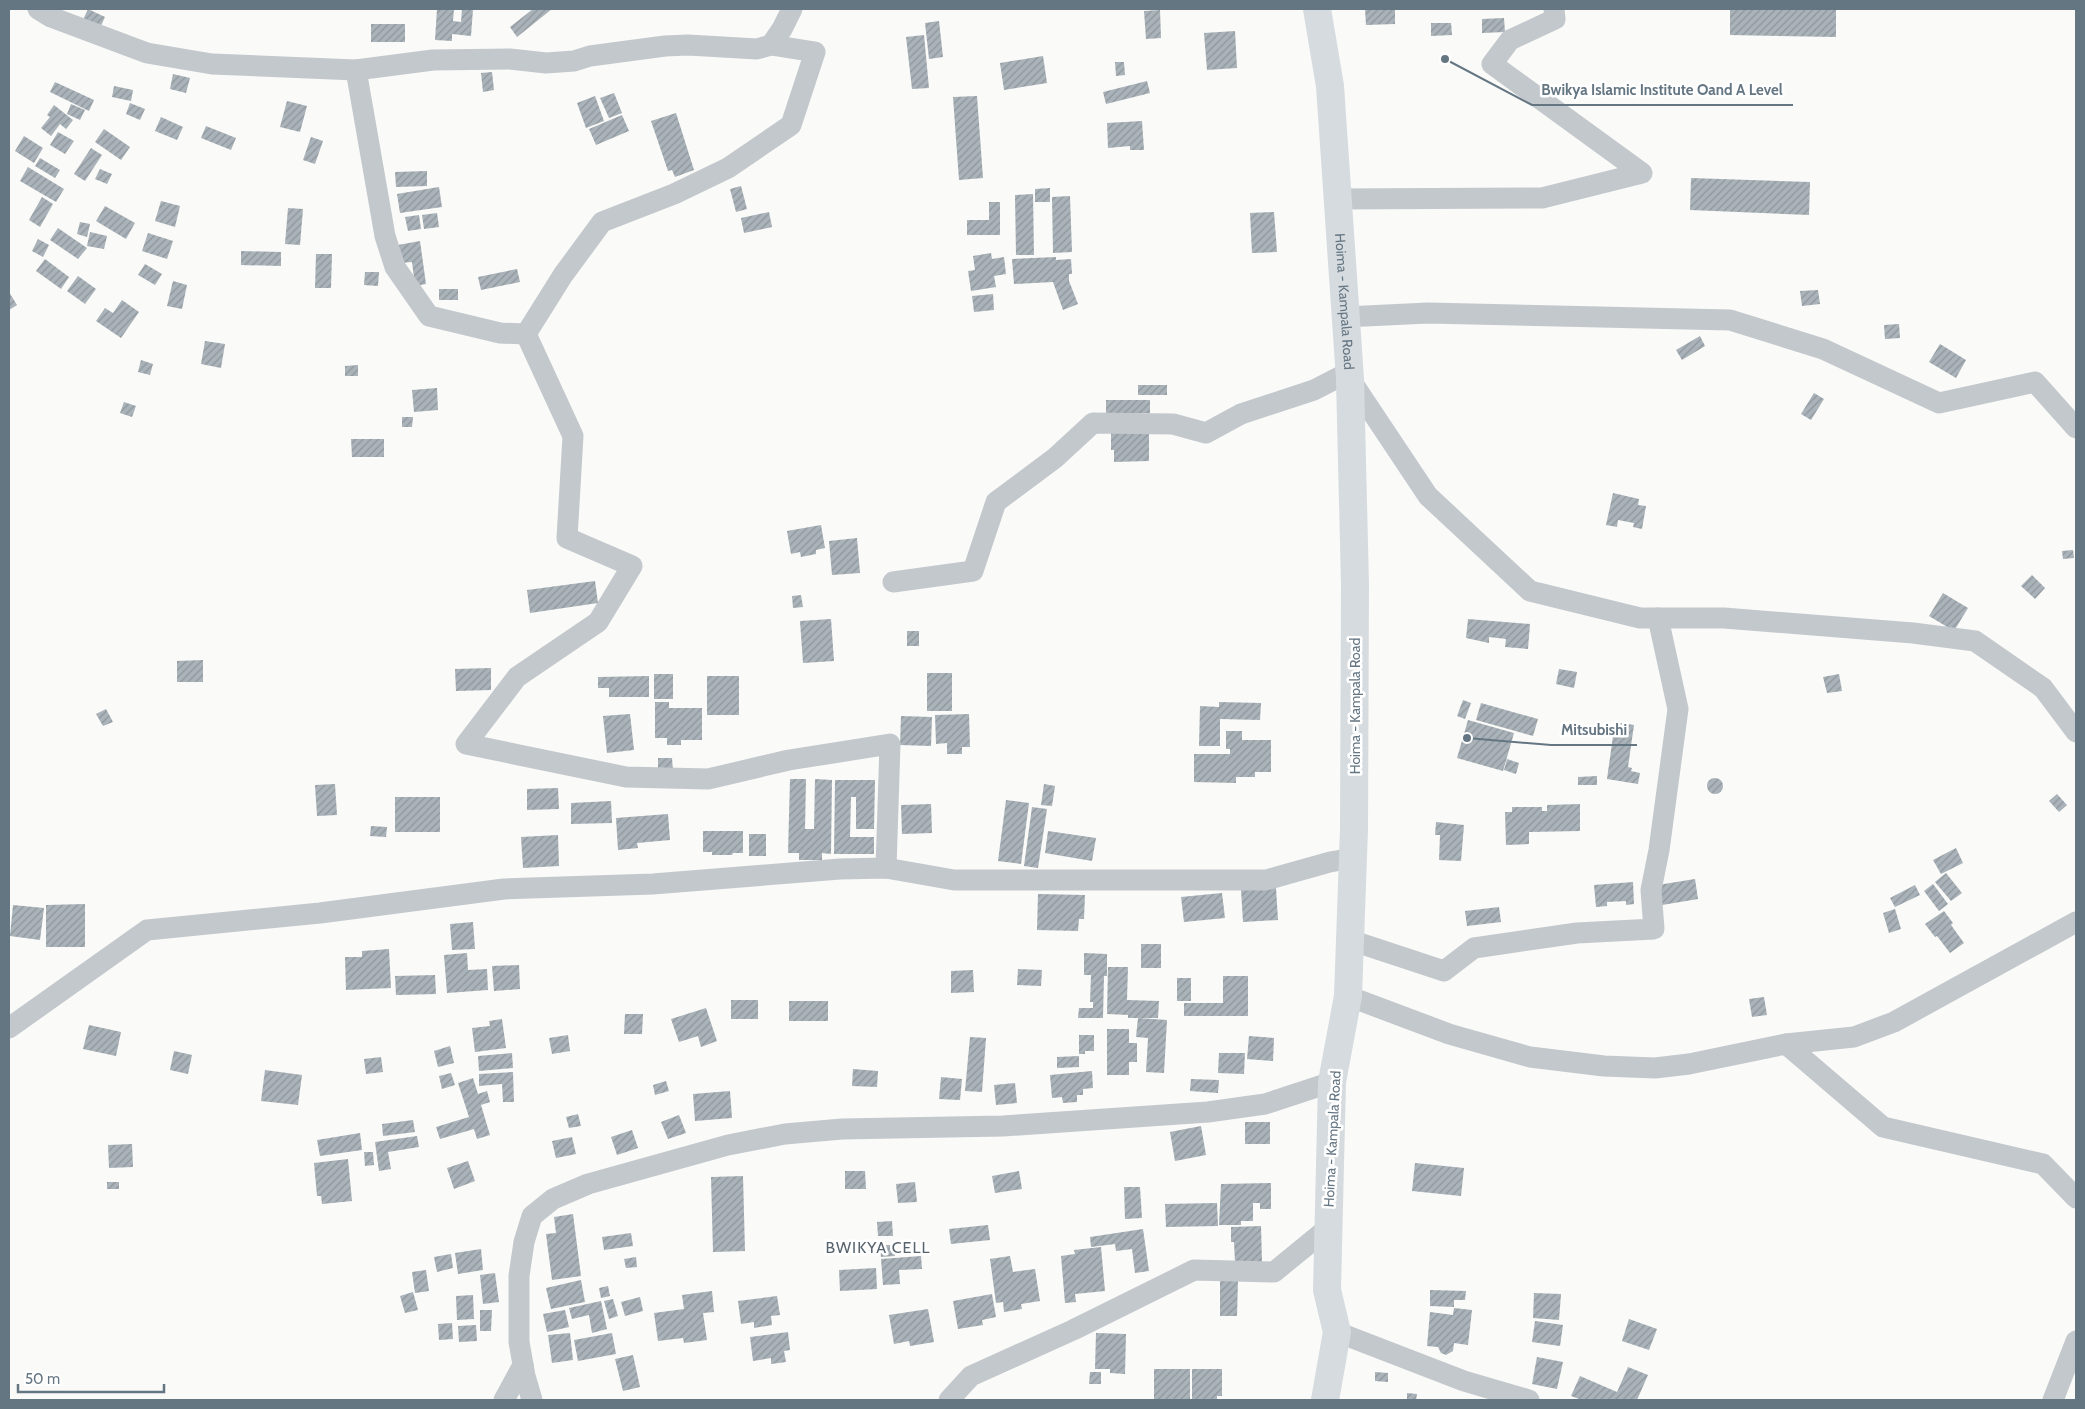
<svg xmlns="http://www.w3.org/2000/svg" width="2085" height="1409" font-family="Cabin,sans-serif">
<style>
.building{fill:url(#building-hatch)}
.lines{fill:none;stroke-linecap:round;stroke-linejoin:round}
.minor{stroke:#c3c8cc;stroke-width:21}
.major{stroke:#d6dbdf;stroke-width:28}
.labels{text-anchor:middle;dominant-baseline:central;stroke-width:5;stroke-linejoin:round;paint-order:stroke}
.street-label{font-size:14px;fill:#657683;stroke:#fff}
.quarter-label{font-size:16px;letter-spacing:1px;fill:#57646e;stroke:#fff}
.leader{fill:none;stroke:#657683;stroke-width:2}
.callout-dot{fill:#657683;stroke:#fff;stroke-width:2}
.callout-label{font-size:15px;text-anchor:middle;font-weight:bold;fill:#657683;stroke:#fff;stroke-width:5;stroke-linejoin:round;paint-order:stroke}
</style>
<defs>
<pattern id="building-hatch" width="6" height="6" patternUnits="userSpaceOnUse" patternTransform="scale(1.25)"><rect width="6" height="6" fill="#aab3b9"/><path d="M-1 1l2-2M0 6l6-6M5 7l2-2" fill="none" stroke="#8e969c"/></pattern>
</defs>
<rect width="100%" height="100%" fill="#fafaf8"/>
<g class="building">
<path d="M88,9L105,17L99,30L82,22Z"/>
<path d="M437,9H454L453,21L461,22L462,9H473L471,36L452,34V41L435,40Z"/>
<path d="M533,9H552L517,37L510,27Z"/>
<path d="M1365,9H1395V24L1366,25Z"/>
<path d="M1730,9H1836V37L1730,35Z"/>
<path d="M1160,10L1161,38L1146,39L1144,11Z"/>
<path d="M1504,18L1505,32L1482,33V19Z"/>
<path d="M939,21L943,57L929,59L925,23Z"/>
<path d="M1431,23H1451L1452,35L1431,36Z"/>
<rect x="371" y="24" width="34" height="18"/>
<path d="M1235,31L1237,68L1207,70L1204,33Z"/>
<path d="M924,35L929,88L912,89L906,37Z"/>
<path d="M1043,56L1047,83L1004,90L1000,63Z"/>
<path d="M1115,62H1124L1125,75L1116,76Z"/>
<path d="M492,72L494,90L483,92L481,73Z"/>
<path d="M173,74L190,78L186,93L170,89Z"/>
<path d="M1147,81L1150,93L1106,104L1103,92Z"/>
<path d="M55,82L94,100L89,111L50,92Z"/>
<path d="M114,86L133,90L131,101L112,97Z"/>
<path d="M614,93L622,113L609,118L600,98Z"/>
<path d="M595,96L604,121L586,128L577,103Z"/>
<path d="M977,96L983,178L959,180L953,97Z"/>
<path d="M287,101L307,106L300,132L280,127Z"/>
<path d="M130,103L145,109L140,120L126,114Z"/>
<path d="M71,104L85,110L80,120L67,114Z"/>
<path d="M54,105L73,120L66,129L60,124L51,136L41,128L50,117L47,115Z"/>
<path d="M676,113L694,170L675,177L672,170L668,171L651,121Z"/>
<path d="M622,115L629,131L596,145L589,129Z"/>
<path d="M161,117L183,127L177,140L155,131Z"/>
<path d="M1142,121L1144,150H1130V146L1108,148L1107,123Z"/>
<path d="M206,126L236,138L231,150L201,138Z"/>
<path d="M104,129L130,147L121,160L95,142Z"/>
<path d="M58,132L74,141L65,154L50,145Z"/>
<path d="M24,136L43,148L34,163L15,151Z"/>
<path d="M311,137L323,141L315,164L303,160Z"/>
<path d="M91,148L102,155L85,181L74,174Z"/>
<path d="M40,158L60,170L55,178L35,166Z"/>
<path d="M28,167L64,189L56,202L20,181Z"/>
<path d="M100,169L112,174L107,184L95,179Z"/>
<path d="M427,171V186L396,187L395,172Z"/>
<path d="M1691,178L1810,182L1809,215L1690,210Z"/>
<path d="M741,186L747,209L736,212L730,189Z"/>
<path d="M439,187L442,207L400,213L397,194Z"/>
<path d="M1050,188V202H1035V189Z"/>
<path d="M1033,194L1034,255H1016L1015,195Z"/>
<path d="M1070,196L1072,252L1053,253L1052,197Z"/>
<path d="M42,197L53,204L40,227L29,220Z"/>
<path d="M161,201L180,206L175,227L155,221Z"/>
<path d="M989,202H1000V235H967V220H989Z"/>
<path d="M105,206L135,223L126,239L96,221Z"/>
<path d="M288,208L303,209L300,245L285,244Z"/>
<path d="M769,212L772,227L744,233L741,218Z"/>
<path d="M1274,212L1277,252L1252,253L1250,213Z"/>
<path d="M437,213L439,227L424,229L422,215Z"/>
<path d="M419,215L421,229L408,231L405,217Z"/>
<path d="M80,222L90,224L87,237L77,234Z"/>
<path d="M58,228L87,248L78,259L50,240Z"/>
<path d="M90,232L107,236L104,249L87,246Z"/>
<path d="M148,233L173,241L167,259L142,251Z"/>
<path d="M38,239L49,245L43,257L32,251Z"/>
<path d="M420,241L426,284L415,286L412,262L401,263L398,245Z"/>
<path d="M241,251L281,252V266L241,265Z"/>
<path d="M991,253L992,259L1004,257L1006,274L994,276L996,287L971,291L968,271L975,270L973,256Z"/>
<path d="M316,254H332L331,288H315Z"/>
<path d="M1056,257V260L1071,259L1072,274H1069V281L1078,304L1063,310L1053,282L1014,284L1012,259Z"/>
<path d="M45,259L69,277L61,289L36,271Z"/>
<path d="M145,264L162,274L155,285L138,275Z"/>
<path d="M517,269L520,282L481,290L478,277Z"/>
<path d="M365,272H379L378,286L364,285Z"/>
<path d="M78,276L96,289L85,304L67,291Z"/>
<path d="M173,281L187,285L182,309L167,306Z"/>
<rect x="439" y="289" width="19" height="11"/>
<path d="M1818,290L1820,304L1802,306L1800,291Z"/>
<path d="M9,292L17,305L9,310Z"/>
<path d="M993,294L994,310L974,312L972,296Z"/>
<path d="M122,300L139,312L121,338L96,321L105,308L113,313Z"/>
<path d="M1899,324L1900,338L1885,339L1884,325Z"/>
<path d="M1700,336L1705,346L1682,360L1676,350Z"/>
<path d="M205,341L225,344L221,368L201,364Z"/>
<path d="M1940,344L1966,360L1956,378L1929,362Z"/>
<path d="M141,360L153,364L150,375L138,372Z"/>
<path d="M358,365V376H345V366Z"/>
<rect x="1138" y="385" width="29" height="10"/>
<path d="M437,388L438,410L414,412L412,390Z"/>
<path d="M1814,393L1824,399L1811,420L1801,414Z"/>
<rect x="1106" y="400" width="44" height="13"/>
<path d="M124,402L136,406L132,417L120,413Z"/>
<path d="M402,417H413L412,427H402Z"/>
<path d="M1111,431H1149V461L1114,462V450H1111Z"/>
<path d="M351,439H384V457H352Z"/>
<path d="M1613,493L1639,499L1638,505L1646,506L1642,529L1633,527L1634,523L1618,520L1617,527L1606,525Z"/>
<path d="M821,525L825,548L816,550V554L801,557L800,552L791,554L787,531Z"/>
<path d="M857,538L860,573L832,575L829,541Z"/>
<path d="M2073,550L2074,558L2063,559L2062,551Z"/>
<path d="M2032,575L2045,588L2035,599L2021,586Z"/>
<path d="M595,581L598,603L530,613L527,590Z"/>
<path d="M1943,593L1968,608L1954,631L1929,616Z"/>
<path d="M801,595L803,607L793,608L792,596Z"/>
<path d="M831,619L834,661L803,663L800,621Z"/>
<path d="M1468,619L1530,624L1528,649L1505,647L1506,639L1489,637V643L1466,638Z"/>
<rect x="907" y="631" width="12" height="15"/>
<path d="M203,660V682H177V661Z"/>
<path d="M491,668V690L456,691L455,669Z"/>
<path d="M1559,669L1577,672L1574,688L1556,684Z"/>
<rect x="927" y="673" width="25" height="38"/>
<rect x="654" y="674" width="19" height="25"/>
<path d="M1839,674L1842,691L1827,693L1823,677Z"/>
<path d="M649,676V697H609V688H598V677Z"/>
<rect x="707" y="676" width="32" height="39"/>
<path d="M1463,700L1471,703L1465,719L1457,716Z"/>
<path d="M655,702H669V708H702V740H681V745H667V738H655Z"/>
<path d="M1219,702L1261,703L1260,720L1220,719V746H1199L1200,706L1219,707Z"/>
<path d="M1481,703L1538,719L1533,736L1476,720Z"/>
<path d="M106,709L113,722L103,726L96,714Z"/>
<path d="M630,714L634,750L607,753L603,716Z"/>
<path d="M969,714L970,747H962V754H947V743L936,744L935,715Z"/>
<path d="M901,716L932,717L931,746L900,745Z"/>
<path d="M1468,720L1514,733L1503,771L1457,758Z"/>
<path d="M1615,722L1634,725L1628,767L1632,768L1631,771L1640,773L1638,784L1607,779Z"/>
<path d="M1226,731H1242V740H1271V772H1255V777H1236V783L1194,782V754H1230V749H1226Z"/>
<path d="M658,758H672L673,771H658Z"/>
<path d="M1507,759L1519,763L1516,774L1504,770Z"/>
<path d="M1597,776V785H1578V777Z"/>
<circle cx="1715" cy="786" r="8"/>
<path d="M790,779H806L805,829H814L815,779L832,780L831,854L822,853V860H799V853H788Z"/>
<path d="M835,780H875L874,829H856V797H851L850,837H874V854H834Z"/>
<path d="M335,784L337,815L317,816L315,785Z"/>
<path d="M1044,784L1055,786L1052,806L1041,805Z"/>
<path d="M558,788L559,809L527,810V789Z"/>
<path d="M2057,794L2067,805L2059,812L2049,801Z"/>
<rect x="395" y="797" width="45" height="35"/>
<path d="M1006,800L1029,803L1021,864L998,861Z"/>
<path d="M611,801L612,823L571,824V803Z"/>
<path d="M931,804L932,833L902,834L901,805Z"/>
<path d="M1580,804V831L1529,832V844L1506,845L1505,812H1512V807H1542V811H1547V805Z"/>
<path d="M1032,807L1047,809L1038,868L1024,866Z"/>
<path d="M668,814L670,840L637,843L638,848L618,850L616,818Z"/>
<path d="M1436,822L1464,825L1461,861L1439,860L1440,835H1435Z"/>
<path d="M371,826L387,827L386,837L370,836Z"/>
<path d="M703,831H743V853H733L732,855H712V852H703Z"/>
<path d="M1048,831L1096,838L1092,861L1045,853Z"/>
<rect x="749" y="834" width="17" height="22"/>
<path d="M558,835L559,866L523,868L521,837Z"/>
<path d="M1956,848L1963,863L1941,874L1933,860Z"/>
<path d="M1946,873L1962,893L1951,901L1935,882Z"/>
<path d="M1695,879L1698,899L1662,905L1658,885Z"/>
<path d="M1633,882L1634,904L1626,905V901L1607,902V906L1596,907L1594,885Z"/>
<path d="M1933,884L1948,904L1939,911L1924,891Z"/>
<path d="M1915,885L1920,895L1895,907L1890,898Z"/>
<path d="M1276,888L1278,920L1243,922L1241,890Z"/>
<path d="M1222,893L1225,918L1184,922L1181,897Z"/>
<path d="M1038,894L1085,895L1084,919H1079L1078,931L1037,930Z"/>
<path d="M85,904V947H46V905Z"/>
<path d="M13,905L44,908L40,940L10,936Z"/>
<path d="M1499,907L1501,922L1467,926L1465,911Z"/>
<path d="M1895,909L1901,929L1889,933L1883,913Z"/>
<path d="M1944,911L1953,923L1951,925L1964,943L1950,953L1937,936L1935,937L1925,924Z"/>
<path d="M473,922L475,949L452,950L450,924Z"/>
<rect x="1141" y="944" width="20" height="24"/>
<path d="M389,949L391,988L346,990L345,957H362V951Z"/>
<path d="M467,953L468,970L487,969L488,990L447,993L444,955Z"/>
<path d="M1084,953L1107,954V976H1104L1103,1018H1078L1079,1008H1093V1002H1090L1091,975H1084Z"/>
<path d="M519,965L520,989L494,991L492,966Z"/>
<path d="M1108,967H1128L1127,1000L1159,1001L1158,1018H1128V1015L1107,1014Z"/>
<path d="M1018,969L1042,970L1041,986L1017,985Z"/>
<path d="M973,970L974,992L951,993V971Z"/>
<path d="M435,975L436,994L396,995L395,976Z"/>
<path d="M1223,976H1248V1016H1184V1003H1223Z"/>
<rect x="1177" y="978" width="14" height="23"/>
<path d="M1764,997L1767,1015L1752,1017L1749,999Z"/>
<rect x="731" y="1000" width="27" height="19"/>
<rect x="789" y="1001" width="39" height="20"/>
<path d="M706,1008L717,1041L701,1047L698,1036L679,1042L671,1019Z"/>
<path d="M625,1014H643L642,1034H624Z"/>
<path d="M1138,1018L1167,1020L1164,1073L1146,1072L1148,1038L1136,1037Z"/>
<path d="M502,1019L506,1048L475,1052L472,1028L490,1026L489,1021Z"/>
<path d="M89,1025L121,1032L116,1056L83,1049Z"/>
<path d="M1107,1029H1129V1043H1137V1062H1129V1075H1107Z"/>
<path d="M568,1035L570,1051L552,1054L549,1038Z"/>
<path d="M1079,1035H1094V1051H1085V1054H1079Z"/>
<path d="M1249,1036L1274,1038L1273,1061L1247,1059Z"/>
<path d="M970,1037L986,1038L982,1092L965,1091Z"/>
<path d="M450,1046L454,1063L438,1067L434,1051Z"/>
<path d="M174,1051L192,1055L188,1074L170,1070Z"/>
<path d="M512,1053L513,1068L479,1071L478,1056Z"/>
<path d="M1219,1053H1245L1244,1074L1218,1073Z"/>
<path d="M1079,1056V1067L1057,1068V1057Z"/>
<path d="M381,1057L383,1072L366,1074L364,1059Z"/>
<path d="M853,1069L878,1071L877,1087L852,1086Z"/>
<path d="M265,1070L302,1075L298,1105L261,1101Z"/>
<path d="M1092,1071L1093,1088L1083,1089V1095H1077V1102L1063,1103L1062,1097L1052,1098L1050,1075Z"/>
<path d="M513,1072L514,1102H503L502,1084L479,1086V1074Z"/>
<path d="M451,1073L455,1085L442,1089L439,1076Z"/>
<path d="M941,1077L962,1079L960,1100L939,1099Z"/>
<path d="M473,1078L478,1094L487,1091L490,1102L481,1105L490,1135L477,1139L474,1129L440,1139L436,1127L469,1117L458,1083Z"/>
<path d="M1191,1079L1219,1080L1218,1093L1190,1091Z"/>
<path d="M666,1081L669,1091L655,1095L653,1085Z"/>
<path d="M1015,1083L1017,1103L996,1105L994,1085Z"/>
<path d="M730,1091L732,1118L695,1121L693,1094Z"/>
<path d="M578,1114L581,1126L569,1128L566,1117Z"/>
<path d="M679,1115L686,1133L668,1139L661,1122Z"/>
<path d="M413,1120L415,1132L383,1136L382,1124Z"/>
<rect x="1245" y="1122" width="25" height="22"/>
<path d="M1201,1126L1206,1155L1175,1161L1170,1132Z"/>
<path d="M632,1130L638,1148L617,1155L611,1137Z"/>
<path d="M360,1133L362,1150L320,1156L317,1140Z"/>
<path d="M417,1136L419,1147L388,1152L391,1169L379,1171L375,1142Z"/>
<path d="M572,1137L576,1154L556,1158L552,1141Z"/>
<path d="M132,1144L133,1167L109,1168L108,1145Z"/>
<path d="M364,1152H373L374,1165L365,1166Z"/>
<path d="M348,1159L352,1201L322,1204L321,1196H317L314,1163Z"/>
<path d="M468,1161L475,1181L454,1189L447,1168Z"/>
<path d="M1415,1163L1464,1168L1461,1196L1412,1191Z"/>
<path d="M845,1171H865L866,1189H845Z"/>
<path d="M1019,1171L1022,1189L995,1193L992,1176Z"/>
<path d="M743,1176L745,1251L713,1252L711,1177Z"/>
<rect x="107" y="1182" width="12" height="7"/>
<path d="M915,1182L917,1202L898,1203L896,1184Z"/>
<path d="M1271,1183V1209H1260V1203H1253V1221H1241V1225H1219L1221,1184Z"/>
<path d="M1124,1187H1140L1142,1218L1125,1219Z"/>
<path d="M1217,1203L1218,1226L1166,1227L1165,1204Z"/>
<path d="M573,1214L581,1276L552,1280L546,1234L556,1233L554,1217Z"/>
<path d="M892,1221L893,1236H878L877,1222Z"/>
<path d="M988,1225L990,1240L951,1244L949,1229Z"/>
<path d="M1261,1226L1262,1262L1235,1263L1234,1242H1231V1227Z"/>
<path d="M1143,1229L1149,1271L1135,1273L1132,1249L1116,1251L1115,1244L1091,1247L1090,1237Z"/>
<path d="M631,1233L633,1246L604,1250L602,1237Z"/>
<path d="M880,1245H895V1256L881,1257Z"/>
<path d="M1101,1247L1105,1291L1075,1294L1076,1302L1065,1303L1061,1256L1075,1254L1074,1250Z"/>
<path d="M481,1249L483,1270L458,1274L455,1253Z"/>
<path d="M451,1254L453,1268L437,1272L434,1257Z"/>
<path d="M921,1256L922,1269L899,1270L900,1284L883,1285L881,1259Z"/>
<path d="M1010,1256L1013,1272L1035,1269L1040,1301L1021,1304L1022,1309L1004,1312L1003,1302L996,1303L990,1259Z"/>
<path d="M636,1257L637,1267L626,1268L624,1259Z"/>
<path d="M876,1268L877,1289L840,1291L839,1270Z"/>
<path d="M426,1270L429,1291L415,1293L412,1272Z"/>
<path d="M495,1273L499,1302L483,1304L480,1275Z"/>
<path d="M581,1280L585,1302L551,1309L546,1288Z"/>
<path d="M1220,1280H1238L1237,1316H1220Z"/>
<path d="M608,1286L610,1296L601,1298L599,1288Z"/>
<path d="M1430,1290L1466,1291L1465,1300H1454V1307L1430,1306Z"/>
<path d="M712,1291L714,1312L703,1313L707,1340L684,1343L683,1338L658,1341L654,1313L684,1309L682,1295Z"/>
<path d="M413,1292L418,1310L405,1313L400,1296Z"/>
<path d="M1534,1293L1561,1294L1559,1320L1533,1318Z"/>
<path d="M992,1294L996,1317L982,1320L983,1325L958,1329L953,1301Z"/>
<path d="M473,1295L474,1319L457,1320L456,1296Z"/>
<path d="M777,1296L780,1315L771,1316L772,1325L754,1328V1322L741,1324L738,1301Z"/>
<path d="M640,1297L643,1311L625,1316L621,1302Z"/>
<path d="M613,1299L618,1316L609,1319L604,1301Z"/>
<path d="M601,1301L607,1329L592,1333L589,1315L572,1319L569,1308Z"/>
<path d="M1454,1308L1472,1310L1468,1345L1454,1343L1453,1351L1446,1355L1441,1353L1438,1347L1427,1346L1430,1312L1453,1315Z"/>
<path d="M928,1309L934,1342L910,1346L909,1341L894,1344L889,1315Z"/>
<path d="M480,1310H492L491,1331H480Z"/>
<path d="M565,1310L569,1327L547,1332L543,1314Z"/>
<path d="M1629,1319L1657,1329L1649,1350L1622,1341Z"/>
<path d="M1535,1321L1563,1325L1560,1346L1532,1342Z"/>
<path d="M452,1323L453,1339L439,1340L438,1324Z"/>
<path d="M476,1325L477,1341L459,1342L458,1326Z"/>
<path d="M788,1332L790,1350L784,1351L786,1362L771,1364V1358L753,1361L750,1337Z"/>
<path d="M570,1333L573,1360L552,1363L548,1335Z"/>
<path d="M612,1333L616,1354L578,1361L574,1340Z"/>
<path d="M1096,1333L1126,1334L1125,1374L1110,1373V1369H1095Z"/>
<path d="M633,1355L640,1387L623,1391L615,1359Z"/>
<path d="M1537,1357L1563,1362L1557,1389L1532,1384Z"/>
<path d="M1628,1367L1648,1375L1637,1400H1582L1571,1396L1580,1376L1617,1392Z"/>
<rect x="1154" y="1369" width="36" height="31"/>
<path d="M1192,1369H1222V1396H1217V1400H1192Z"/>
<path d="M1090,1372H1101V1384H1089Z"/>
<path d="M1375,1372L1388,1373V1382L1375,1381Z"/>
<path d="M1407,1393L1417,1394L1416,1400H1407Z"/>
</g>
<g class="lines">
<g class="minor">
<path d="M38,9L51,17L147,53L212,64L356,70L433,60L510,59L546,63L574,61L590,56L665,46L688,45L757,49L771,45L782,29L792,9"/>
<path d="M356,70L385,236L395,267L429,316L500,333L526,334L573,436L567,538L632,566L598,622L517,677L466,744L626,777L708,779L789,760L890,744L886,868"/>
<path d="M1338,199L1542,198L1642,173L1492,64L1510,40L1555,19L1554,9"/>
<path d="M1345,317L1428,313L1730,320L1823,349L1939,403L2035,382L2076,428"/>
<path d="M526,334L563,275L602,222L674,194L728,168L791,125L815,52L771,45"/>
<path d="M1350,379L1428,496L1530,591L1640,618H1724L1913,633L1975,641L2043,688L2076,732"/>
<path d="M893,582L973,571L996,502L1055,458L1093,423L1173,424L1206,433L1241,414L1314,390L1349,372"/>
<path d="M1350,940L1444,971L1474,948L1577,933L1654,929L1651,890L1659,850L1678,709L1658,618"/>
<path d="M1348,996L1449,1034L1530,1057L1604,1066L1655,1068L1689,1064L1786,1044L1854,1037L1894,1022L2076,922"/>
<path d="M9,1028L147,930L320,913L504,889L653,884L840,869L886,868L954,880H1266L1330,862L1353,858"/>
<path d="M1786,1044L1883,1127L2043,1164L2076,1198"/>
<path d="M1337,1332L1464,1381L1529,1400"/>
<path d="M504,1400L523,1365"/>
<path d="M532,1400L525,1376L519,1342V1276L524,1242L532,1216L553,1199L588,1184L728,1145L785,1134L842,1129L1003,1126L1208,1112L1265,1104L1332,1082"/>
<path d="M949,1400L971,1376L1073,1330L1194,1270L1274,1272L1328,1228"/>
<path d="M2053,1400L2076,1341"/>
</g>
<path class="major" id="s1" d="M1317,9L1330,86L1350,379L1355,585L1354,829L1348,996L1332,1082L1327,1290L1337,1332L1325,1400"/>
</g>
<g class="labels">
<g class="street-label">
<text stroke="none"><textPath href="#s1" startOffset="294">Hoima - Kampala Road</textPath></text>
<text transform="translate(1355 706) rotate(-90)">Hoima - Kampala Road</text>
<text transform="translate(1332 1139) rotate(-87)">Hoima - Kampala Road</text>
</g>
<g class="quarter-label">
<text x="878" y="1247">BWIKYA CELL</text>
</g>
</g>
<path class="leader" d="M1445 59L1532 105H1793M1467 738L1551 745H1637"/>
<g class="callout-dot">
<circle cx="1445" cy="59" r="5"/>
<circle cx="1467" cy="738" r="5"/>
</g>
<g class="callout-label">
<text x="1662" y="95">Bwikya Islamic Institute Oand A Level</text>
<text x="1594" y="735">Mitsubishi</text>
</g>
<rect width="2085" height="1409" fill="none" stroke="#657683" stroke-width="20"/>
<path d="M18 1384v8h146v-8" fill="none" stroke="#657683" stroke-width="2.5"/>
<text x="25" y="1384" font-size="15" fill="#657683" stroke="#ffffff" stroke-width="4" paint-order="stroke">50 m</text>
</svg>
